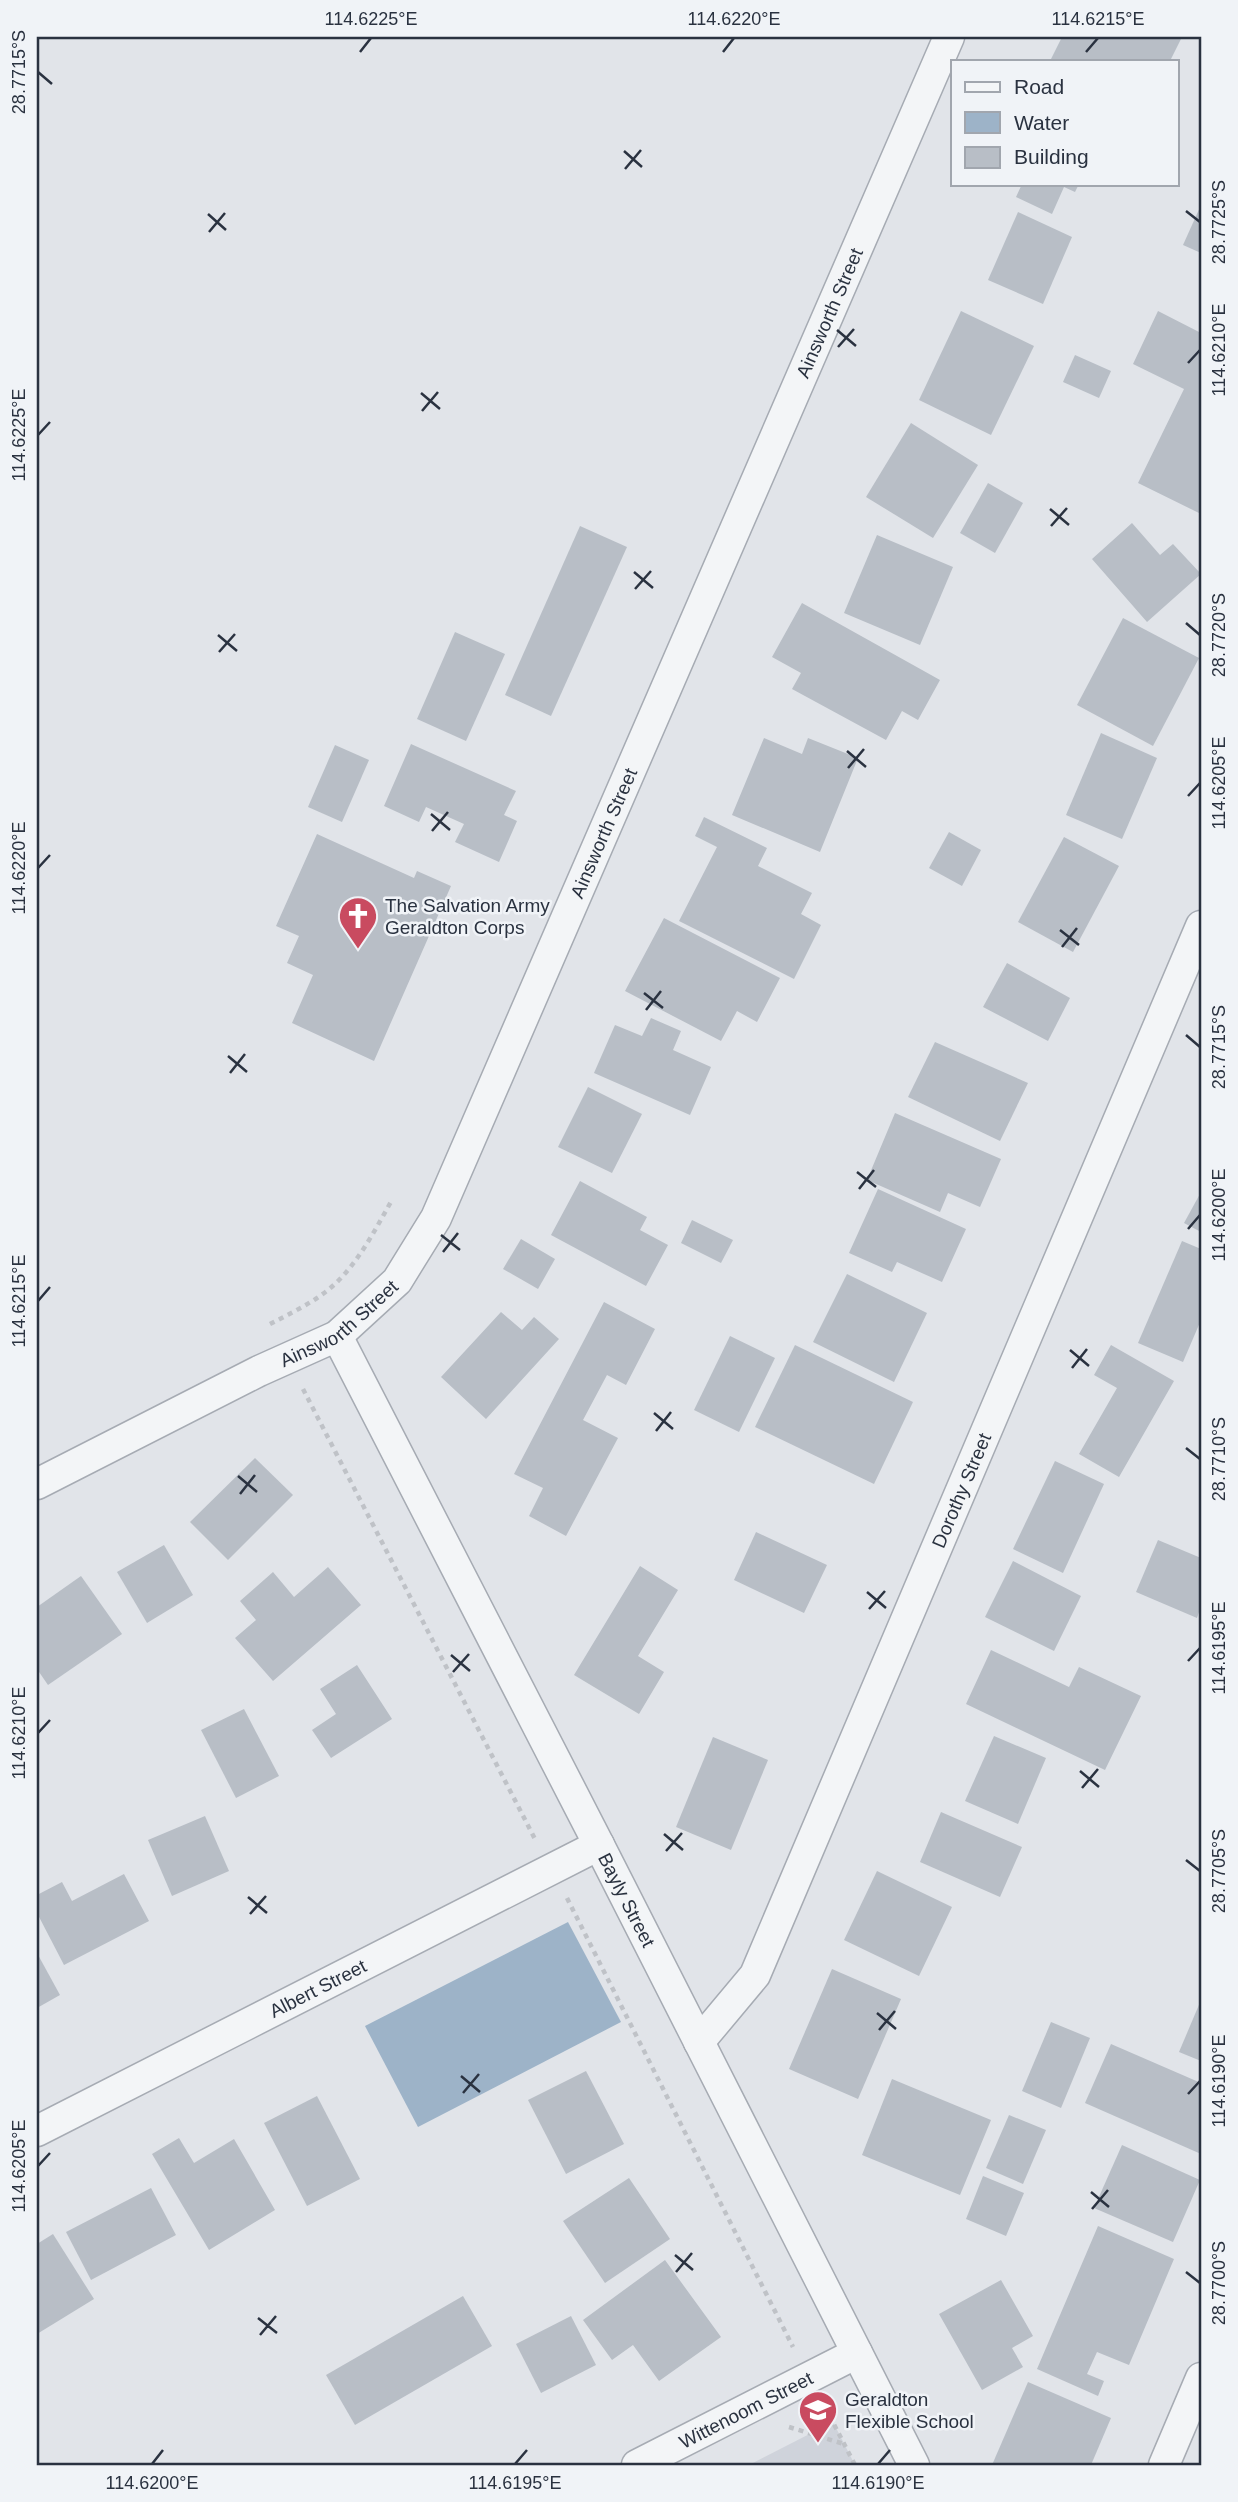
<svg xmlns="http://www.w3.org/2000/svg" width="1238" height="2502" font-family="Helvetica,sans-serif">
<style>
.built{fill:#cfd3db}
.water{fill:#9db3c8}
.building{fill:#b8bec6}
.lines{fill:none;stroke-linecap:round;stroke-linejoin:round}
.street-casing{stroke:#a6abb3;stroke-width:33}
.path{stroke:#bfc2c7;stroke-width:4.5;stroke-dasharray:5 5;stroke-linecap:butt}
.street{stroke:#f3f5f7;stroke-width:30}
.ticks{fill:none;stroke:#2a3240;stroke-width:2.5}
.labels{text-anchor:middle;dominant-baseline:central;stroke-width:5;stroke-linejoin:round;paint-order:stroke}
.street-label{font-size:19px;fill:#2a3240;stroke:#f0f3f7}
.poi-label{font-size:19px;fill:#2a3240;stroke:#f0f3f7;text-anchor:start}
.neatline{fill:none;stroke:#2a3240;stroke-width:2.5}
.ticks-label{font-size:18px;text-anchor:middle;fill:#2a3240}
</style>
<rect width="100%" height="100%" fill="#e1e4e9"/>
<path class="built" d="M833,2422L855,2465H749Z"/>
<path class="water" d="M568,1922L621,2022L418,2127L365,2026Z"/>
<g class="building">
<path d="M1062,37H1182L1170,61H1050Z"/>
<path d="M1022,184H1079L1075,192L1064,187L1052,214L1016,197Z"/>
<path d="M1201,205V253L1183,245Z"/>
<path d="M1018,212L1072,237L1043,304L988,280Z"/>
<path d="M961,311L1034,346L991,435L919,400Z"/>
<path d="M1158,311L1201,333V514L1138,483L1184,389L1133,364Z"/>
<path d="M1075,355L1111,371L1099,398L1063,382Z"/>
<path d="M911,423L978,465L933,538L866,497Z"/>
<path d="M988,483L1023,503L995,553L960,533Z"/>
<path d="M1132,523L1160,555L1173,544L1201,574L1147,622L1092,559Z"/>
<path d="M580,526L627,547L551,716L505,695Z"/>
<path d="M877,535L953,567L920,645L844,613Z"/>
<path d="M802,603L940,680L918,720L902,711L886,740L792,689L801,673L772,657Z"/>
<path d="M1123,618L1199,658L1153,746L1077,705Z"/>
<path d="M455,632L505,654L466,741L417,719Z"/>
<path d="M1101,733L1157,758L1122,839L1066,815Z"/>
<path d="M764,738L802,754L808,738L858,758L820,852L732,815Z"/>
<path d="M411,744L516,791L504,815L517,821L499,862L455,842L464,824L426,807L419,822L384,806Z"/>
<path d="M335,745L369,760L342,822L308,807Z"/>
<path d="M704,817L767,848L758,866L812,893L801,914L821,925L794,979L679,921L717,847L695,836Z"/>
<path d="M949,832L981,850L962,886L929,868Z"/>
<path d="M317,834L414,878L417,871L451,886L374,1061L292,1023L313,975L287,963L299,936L276,926Z"/>
<path d="M1064,837L1119,866L1073,952L1018,922Z"/>
<path d="M664,918L780,978L757,1022L737,1011L721,1041L625,991Z"/>
<path d="M1007,963L1070,998L1048,1041L983,1007Z"/>
<path d="M651,1018L681,1031L673,1050L711,1067L690,1115L594,1073L615,1025L642,1036Z"/>
<path d="M935,1042L1028,1083L1000,1141L908,1097Z"/>
<path d="M588,1087L642,1114L612,1173L558,1147Z"/>
<path d="M895,1113L1001,1159L980,1207L948,1193L940,1212L867,1180Z"/>
<path d="M580,1181L647,1217L640,1230L668,1245L646,1286L551,1235Z"/>
<path d="M878,1189L966,1229L942,1282L897,1262L892,1272L849,1253Z"/>
<path d="M1201,1192V1232L1184,1223Z"/>
<path d="M692,1220L733,1240L721,1263L681,1243Z"/>
<path d="M521,1239L555,1259L538,1289L503,1269Z"/>
<path d="M1182,1241L1201,1249V1320L1183,1362L1138,1343Z"/>
<path d="M847,1274L927,1313L894,1382L813,1342Z"/>
<path d="M604,1302L655,1329L626,1385L607,1375L583,1420L618,1438L566,1536L529,1516L543,1488L514,1474Z"/>
<path d="M501,1312L522,1330L534,1317L559,1339L486,1419L441,1377Z"/>
<path d="M730,1336L775,1358L739,1432L694,1410Z"/>
<path d="M795,1345L913,1402L874,1484L755,1427Z"/>
<path d="M1111,1345L1174,1381L1119,1477L1079,1454L1117,1388L1094,1375Z"/>
<path d="M255,1458L293,1495L228,1560L190,1522Z"/>
<path d="M1055,1461L1104,1484L1063,1573L1013,1549Z"/>
<path d="M756,1532L827,1565L804,1613L734,1580Z"/>
<path d="M1158,1540L1201,1558V1606L1197,1618L1136,1592Z"/>
<path d="M164,1545L193,1595L147,1623L117,1572Z"/>
<path d="M1013,1561L1081,1596L1054,1651L985,1617Z"/>
<path d="M640,1566L678,1590L638,1656L664,1672L639,1714L574,1675Z"/>
<path d="M328,1567L361,1605L273,1681L235,1638L256,1620L240,1601L273,1572L294,1597Z"/>
<path d="M81,1576L122,1634L48,1685L37,1669V1607Z"/>
<path d="M991,1650L1069,1687L1079,1667L1141,1696L1105,1770L966,1704Z"/>
<path d="M357,1665L392,1719L331,1758L312,1730L336,1714L320,1689Z"/>
<path d="M244,1709L279,1776L236,1798L201,1730Z"/>
<path d="M994,1736L1046,1758L1018,1824L965,1801Z"/>
<path d="M713,1737L768,1760L731,1850L676,1827Z"/>
<path d="M941,1812L1022,1847L1000,1897L920,1862Z"/>
<path d="M205,1816L229,1871L172,1896L148,1840Z"/>
<path d="M877,1871L952,1907L919,1976L844,1940Z"/>
<path d="M124,1874L149,1921L64,1965L37,1913V1895L62,1882L72,1901Z"/>
<path d="M37,1953L60,1995L37,2008Z"/>
<path d="M832,1969L901,1999L858,2099L789,2069Z"/>
<path d="M1201,2000V2061L1179,2052Z"/>
<path d="M1051,2022L1090,2038L1061,2108L1022,2091Z"/>
<path d="M1111,2044L1201,2083V2154L1085,2103Z"/>
<path d="M586,2071L624,2144L566,2174L528,2100Z"/>
<path d="M892,2079L991,2120L960,2195L862,2155Z"/>
<path d="M317,2096L360,2179L307,2206L264,2123Z"/>
<path d="M1009,2115L1046,2130L1023,2184L986,2168Z"/>
<path d="M179,2138L194,2163L234,2139L275,2210L209,2250L152,2154Z"/>
<path d="M1122,2145L1200,2180L1173,2242L1094,2208Z"/>
<path d="M983,2176L1024,2193L1006,2236L966,2219Z"/>
<path d="M629,2178L670,2239L605,2283L563,2221Z"/>
<path d="M151,2188L176,2235L91,2280L66,2232Z"/>
<path d="M1098,2226L1174,2259L1129,2365L1097,2352L1087,2374L1104,2381L1098,2396L1037,2369Z"/>
<path d="M53,2234L94,2299L37,2334V2244Z"/>
<path d="M665,2260L721,2337L659,2381L633,2345L612,2360L583,2320Z"/>
<path d="M1001,2280L1033,2336L1012,2348L1023,2367L982,2390L939,2314Z"/>
<path d="M463,2296L492,2346L355,2425L326,2375Z"/>
<path d="M571,2316L596,2365L541,2393L516,2344Z"/>
<path d="M1028,2382L1111,2418L1091,2465H992Z"/>
</g>
<g class="lines">
<g class="street-casing">
<g id="street">
<path id="s1" d="M337,1336L599,1845L914,2465"/>
<path id="s2" d="M37,1484L259,1371L337,1336L397,1281L436,1218L949,37"/>
<path id="s3" d="M699,2042L755,1975L1201,926"/>
<path id="s4" d="M37,2131L599,1845"/>
<path id="s5" d="M637,2465L857,2353"/>
<path d="M1164,2465L1201,2378"/>
</g>
</g>
<g class="path">
<path d="M270,1324C293,1312 317,1301 336,1283C360,1260 376,1228 392,1200"/>
<path d="M303,1389L536,1841"/>
<path d="M567,1898L793,2347"/>
<path d="M825,2407L855,2465"/>
<path d="M789,2427L844,2444"/>
</g>
<use href="#street" class="street"/>
</g>
<path class="ticks" d="M360,52L371,38M723,52L734,38M1086,52L1098,38M38,72L52,84M624,151L642,167M625,169L641,150M1186,211L1200,222M208,214L226,230M209,232L225,213M837,330L856,346M838,347L854,329M1188,363L1200,350M421,393L440,409M422,411L438,392M38,435L50,422M1050,509L1069,525M1051,526L1067,508M634,572L653,588M635,589L651,571M1186,623L1200,635M218,635L237,651M219,652L235,634M847,751L866,767M848,768L864,749M1188,796L1200,783M431,814L450,830M432,831L448,812M38,868L50,855M1060,930L1079,945M1062,947L1077,928M644,993L663,1008M646,1010L661,991M1186,1035L1200,1047M228,1056L247,1072M230,1073L245,1054M857,1172L876,1187M859,1189L874,1170M1188,1229L1200,1215M441,1235L460,1250M443,1252L458,1233M38,1301L50,1287M1070,1350L1089,1366M1072,1368L1087,1349M654,1413L673,1429M656,1431L671,1412M1186,1448L1200,1459M238,1476L257,1492M240,1494L255,1475M867,1592L886,1608M869,1609L885,1591M451,1655L470,1671M1188,1661L1200,1648M453,1672L469,1654M38,1733L50,1720M1080,1771L1099,1787M1082,1788L1098,1769M664,1834L683,1850M666,1851L682,1833M1186,1860L1200,1871M248,1897L267,1913M250,1914L266,1896M877,2013L896,2029M879,2030L895,2011M461,2076L480,2092M463,2093L479,2074M1188,2094L1200,2081M38,2166L50,2153M1091,2192L1109,2207M1092,2209L1108,2190M675,2255L693,2270M676,2272L692,2253M1186,2272L1200,2283M258,2318L277,2333M260,2335L276,2316M152,2464L163,2450M515,2464L527,2450M878,2464L890,2450"/>
<defs>
<g id="church-pin" transform="scale(2.0125)"><path d="M0 17L-7.5 6A9.5 9.5 0 1 1 7.5 6Z" fill="#c94b60" stroke="#f0f3f7"/><path d="M-1.2-6h2.4v3.5h3.3v2.4h-3.3V6h-2.4V-.1h-3.3v-2.4h3.3Z" fill="#fff"/></g>
<g id="school-pin" transform="scale(2.0125)"><path d="M0 17L-7.5 6A9.5 9.5 0 1 1 7.5 6Z" fill="#c94b60" stroke="#f0f3f7"/><path d="M0-5L7-2L0 1L-7-2ZM-4 1L0 2.5L4 1V4Q0 6-4 4Z" fill="#fff"/></g>
</defs>
<g fill-rule="evenodd">
<use href="#church-pin" x="358" y="916"/>
<use href="#school-pin" x="818" y="2410"/>
</g>
<g class="labels">
<g class="street-label">
<text stroke="none"><textPath href="#s2" startOffset="1477">Ainsworth Street</textPath></text>
<text stroke="none"><textPath href="#s2" startOffset="910">Ainsworth Street</textPath></text>
<text stroke="none"><textPath href="#s2" startOffset="343">Ainsworth Street</textPath></text>
<text stroke="none"><textPath href="#s3" startOffset="614">Dorothy Street</textPath></text>
<text stroke="none"><textPath href="#s1" startOffset="634">Bayly Street</textPath></text>
<text stroke="none"><textPath href="#s4" startOffset="315">Albert Street</textPath></text>
<text stroke="none"><textPath href="#s5" startOffset="122">Wittenoom Street</textPath></text>
</g>
<g class="poi-label">
<text x="385" y="905">The Salvation Army<tspan x="385" dy="22">Geraldton Corps</tspan></text>
<text x="845" y="2399">Geraldton<tspan x="845" dy="22">Flexible School</tspan></text>
</g>
</g>
<rect width="1238" height="2502" fill="none" stroke="#f0f3f7" stroke-width="77"/>
<rect x="951" y="60" width="228" height="126" fill="#f0f3f7" stroke="#a1a6ae" stroke-width="2"/>
<rect x="965" y="82" width="35" height="10" fill="#f3f5f7" stroke="#a1a6ae" stroke-width="2"/>
<text x="1014" y="94" font-size="21" fill="#2a3240">Road</text>
<rect x="965" y="112" width="35" height="21" fill="#9db3c8" stroke="#a1a6ae" stroke-width="2"/>
<text x="1014" y="130" font-size="21" fill="#2a3240">Water</text>
<rect x="965" y="147" width="35" height="21" fill="#b8bec6" stroke="#a1a6ae" stroke-width="2"/>
<text x="1014" y="164" font-size="21" fill="#2a3240">Building</text>
<rect x="38" y="38" width="1162" height="2426" class="neatline"/>
<g class="ticks-label">
<text x="371" y="25">114.6225°E</text>
<text x="734" y="25">114.6220°E</text>
<text x="1098" y="25">114.6215°E</text>
<text transform="translate(19 72) rotate(-90)" y="6">28.7715°S</text>
<text transform="translate(1219 222) rotate(-90)" y="6">28.7725°S</text>
<text transform="translate(1219 350) rotate(-90)" y="6">114.6210°E</text>
<text transform="translate(19 435) rotate(-90)" y="6">114.6225°E</text>
<text transform="translate(1219 635) rotate(-90)" y="6">28.7720°S</text>
<text transform="translate(1219 783) rotate(-90)" y="6">114.6205°E</text>
<text transform="translate(19 868) rotate(-90)" y="6">114.6220°E</text>
<text transform="translate(1219 1047) rotate(-90)" y="6">28.7715°S</text>
<text transform="translate(1219 1215) rotate(-90)" y="6">114.6200°E</text>
<text transform="translate(19 1301) rotate(-90)" y="6">114.6215°E</text>
<text transform="translate(1219 1459) rotate(-90)" y="6">28.7710°S</text>
<text transform="translate(1219 1648) rotate(-90)" y="6">114.6195°E</text>
<text transform="translate(19 1733) rotate(-90)" y="6">114.6210°E</text>
<text transform="translate(1219 1871) rotate(-90)" y="6">28.7705°S</text>
<text transform="translate(1219 2081) rotate(-90)" y="6">114.6190°E</text>
<text transform="translate(19 2166) rotate(-90)" y="6">114.6205°E</text>
<text transform="translate(1219 2283) rotate(-90)" y="6">28.7700°S</text>
<text x="152" y="2489">114.6200°E</text>
<text x="515" y="2489">114.6195°E</text>
<text x="878" y="2489">114.6190°E</text>
</g>
</svg>
